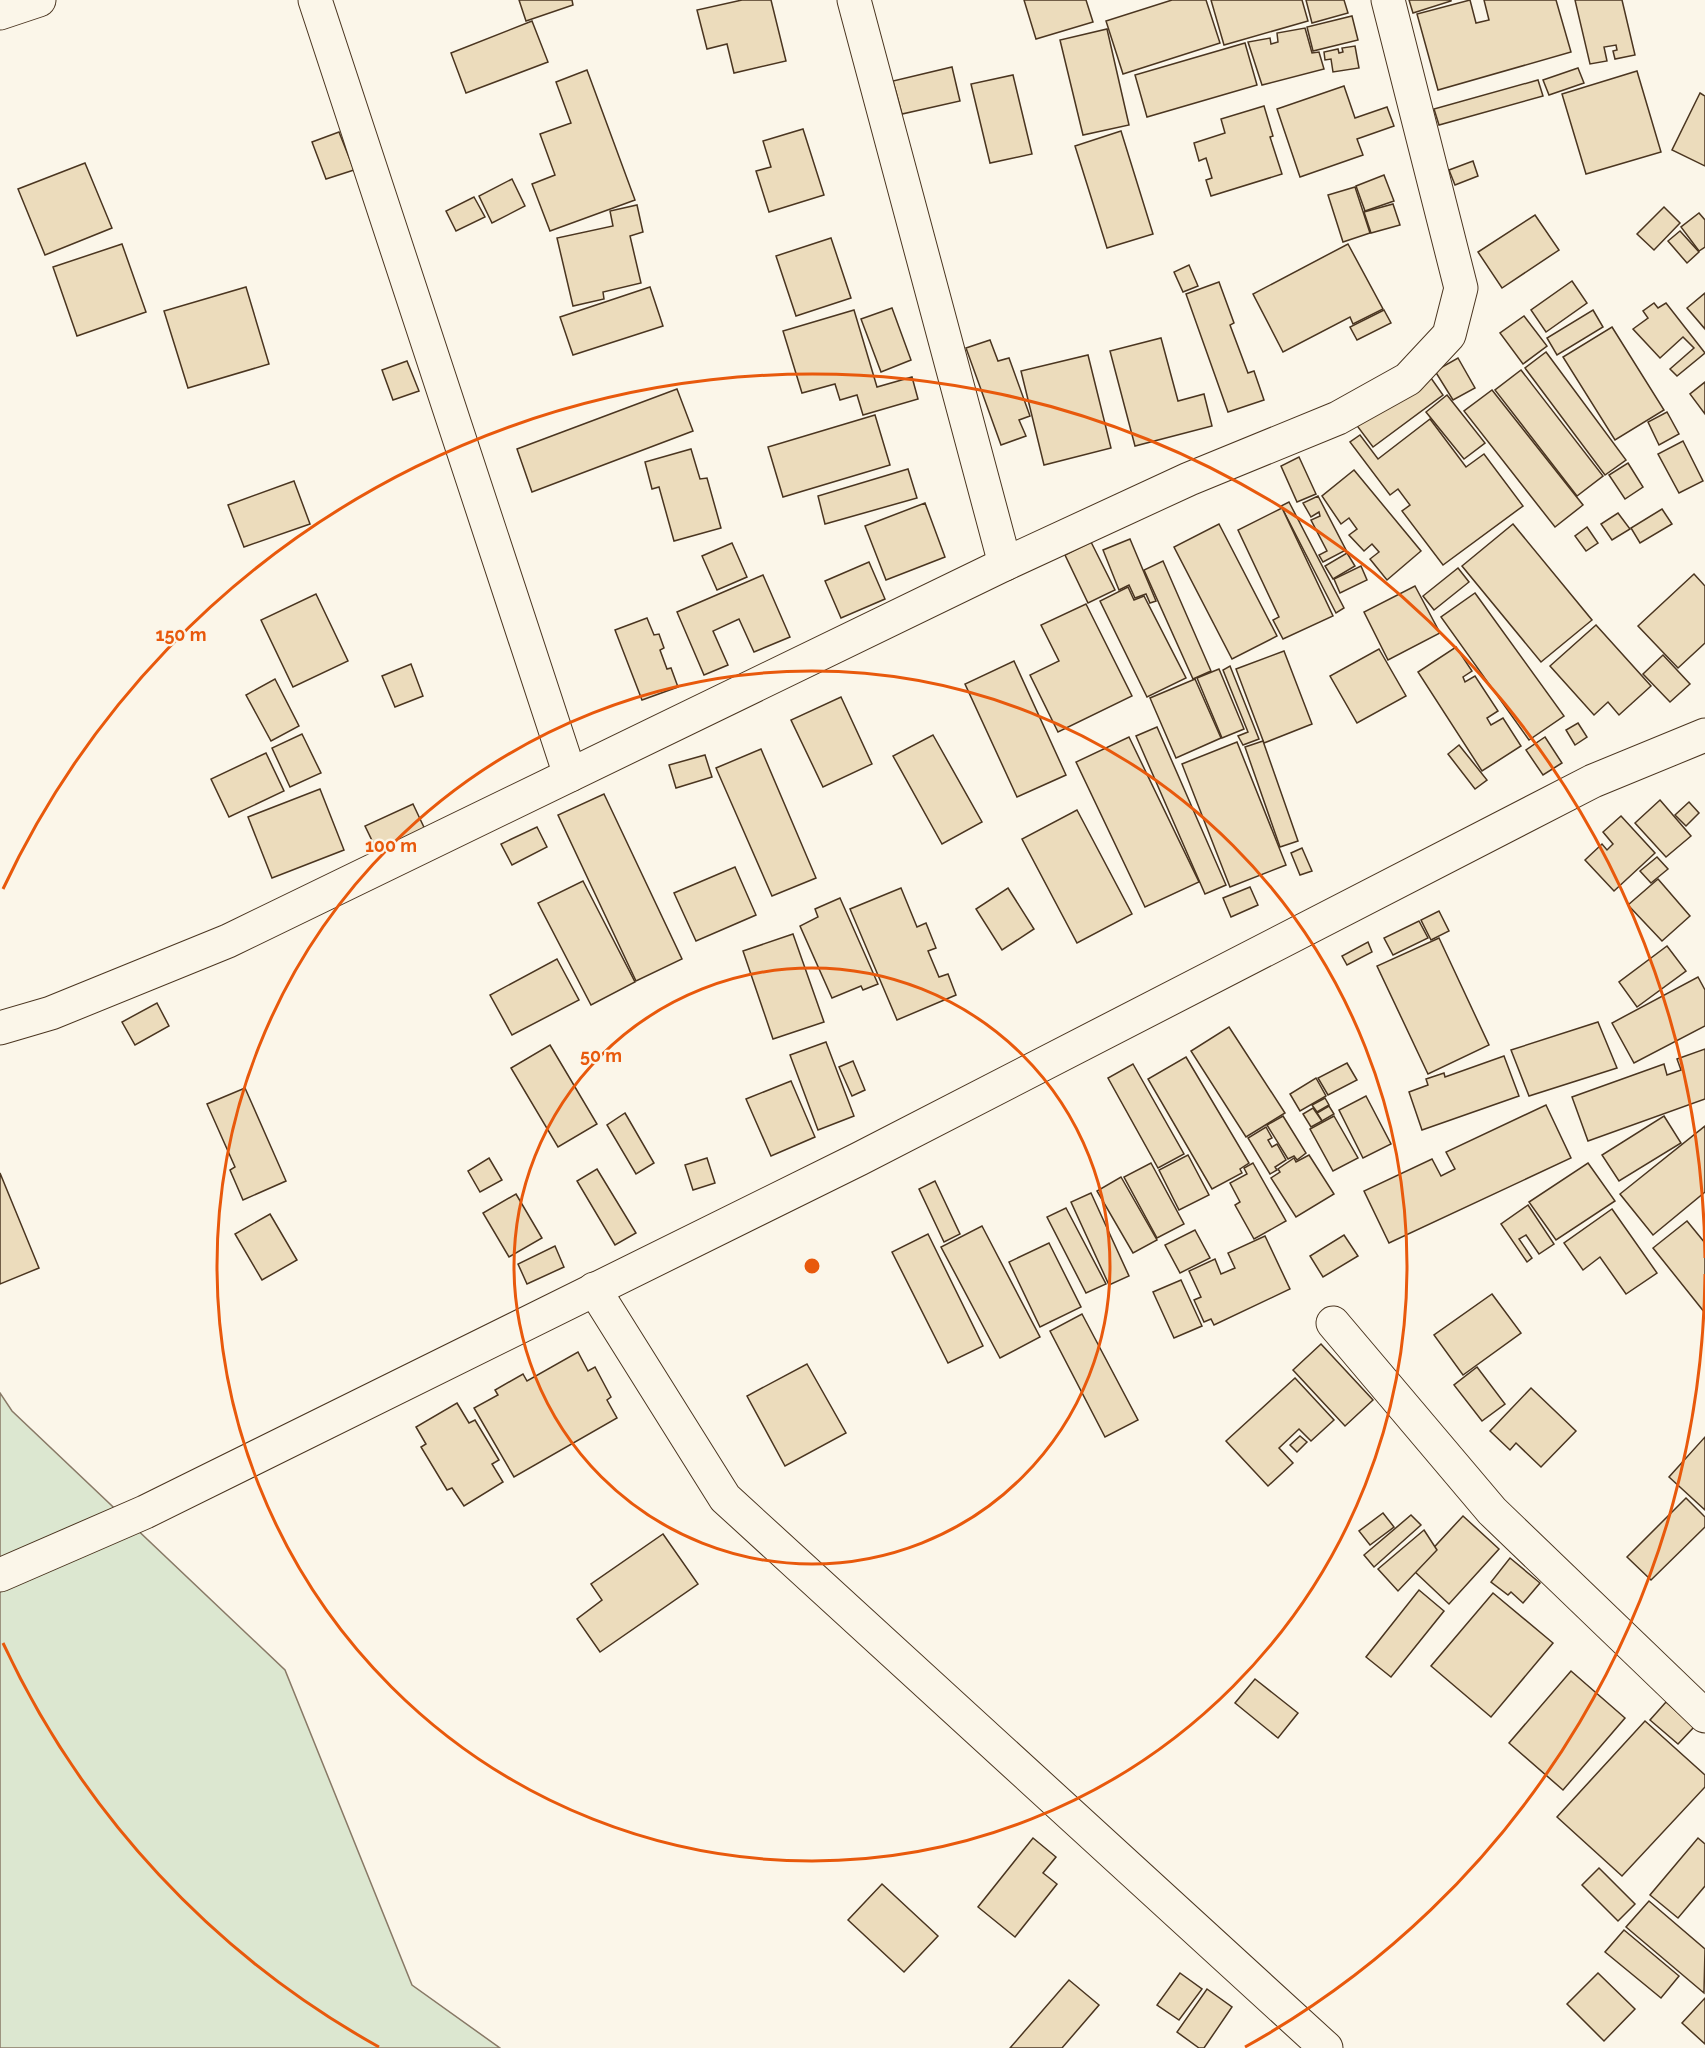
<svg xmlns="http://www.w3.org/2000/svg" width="1705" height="2048" font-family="Raleway,sans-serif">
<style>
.green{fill:#dce7d0;stroke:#887966;stroke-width:1.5}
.building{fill:#ecdcbc;stroke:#4a3520;stroke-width:1.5}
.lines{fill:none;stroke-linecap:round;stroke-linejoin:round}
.street-casing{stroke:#4a3520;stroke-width:35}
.street{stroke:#fbf6e9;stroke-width:33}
.ring{fill:none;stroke:#e8590c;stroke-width:3}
.centre{fill:#e8590c;stroke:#fbf6e9;stroke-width:3}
.ring-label{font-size:18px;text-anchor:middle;font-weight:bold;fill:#e8590c;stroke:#fbf6e9;stroke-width:4.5;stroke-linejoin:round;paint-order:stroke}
</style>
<rect width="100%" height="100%" fill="#fbf6e9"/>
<path class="green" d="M0,1393L12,1411L285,1670L412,1985L500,2048H0Z"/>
<g class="building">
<path d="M519,0H572L573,5L526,21Z"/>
<path d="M742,0H771L786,61L734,73L727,44L707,49L697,10Z"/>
<path d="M1024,0H1086L1093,22L1036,39Z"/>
<path d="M1172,0H1206L1220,43L1123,74L1106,21Z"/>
<path d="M1211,0H1302L1308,21L1224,45Z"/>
<path d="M1306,0H1344L1348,13L1312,23Z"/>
<path d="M1409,0H1451V1L1413,13Z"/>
<path d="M1470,0L1476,23L1489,20L1484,0H1556L1571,52L1438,90L1417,14Z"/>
<path d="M1575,0H1622L1635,55L1615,59L1613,51L1617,50L1616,45L1604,47L1607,61L1590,64Z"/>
<path d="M1352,16L1358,40L1313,51L1307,27Z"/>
<path d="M532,21L548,62L466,93L451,53Z"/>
<path d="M1305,28L1312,53L1319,52L1324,69L1262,85L1248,42L1270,38L1271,44L1278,42L1277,33Z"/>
<path d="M1107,29L1129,125L1083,135L1060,40Z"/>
<path d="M1245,43L1257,85L1147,117L1135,75Z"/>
<path d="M1355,46L1359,68L1333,72L1331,59L1325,60L1324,52L1338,49L1339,53L1343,52L1342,48Z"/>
<path d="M952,67L960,101L902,114L893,81Z"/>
<path d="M1578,68L1584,83L1549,95L1543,80Z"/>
<path d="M587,70L635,200L550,231L532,184L555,175L540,134L571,123L556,82Z"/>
<path d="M1637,71L1661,152L1586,174L1562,94Z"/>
<path d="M1013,75L1032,154L990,163L971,84Z"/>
<path d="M1538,80L1543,96L1439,125L1434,109Z"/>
<path d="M1344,86L1355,118L1387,107L1394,126L1357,139L1363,155L1300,177L1277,109Z"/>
<path d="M1700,93L1705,96V166L1672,150Z"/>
<path d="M1264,106L1273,136L1270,137L1282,174L1211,196L1206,180L1212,178L1206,158L1199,161L1194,143L1225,133L1221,119Z"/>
<path d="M803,129L824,195L769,212L756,171L771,167L763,141Z"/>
<path d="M1121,131L1153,234L1107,248L1075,146Z"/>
<path d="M339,132L354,170L326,179L312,142Z"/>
<path d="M1473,161L1478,176L1455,185L1449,170Z"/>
<path d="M85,163L112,228L45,255L18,189Z"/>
<path d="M1384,175L1394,201L1365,211L1356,186Z"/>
<path d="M512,179L525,206L492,223L479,196Z"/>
<path d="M1355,187L1370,233L1343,242L1328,195Z"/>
<path d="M474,197L485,217L456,231L446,211Z"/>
<path d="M1393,204L1400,225L1371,233L1364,212Z"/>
<path d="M637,205L643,232L630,236L641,283L603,292L604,299L573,306L557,238L613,226L610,211Z"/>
<path d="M1664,207L1680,223L1654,250L1637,234Z"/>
<path d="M1699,213L1705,220V247L1699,251L1681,227Z"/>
<path d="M1535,215L1559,250L1502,288L1478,252Z"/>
<path d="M1680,231L1699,252L1687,263L1668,241Z"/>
<path d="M831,238L851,298L796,316L776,256Z"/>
<path d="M122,244L146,312L77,336L53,267Z"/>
<path d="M1348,244L1383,309L1353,324L1350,317L1283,352L1253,294Z"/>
<path d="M1189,265L1198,286L1183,292L1174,272Z"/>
<path d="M1572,281L1587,303L1546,332L1531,310Z"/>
<path d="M1219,282L1234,323L1230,325L1248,373L1254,371L1264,400L1228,412L1186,294Z"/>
<path d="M246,287L269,364L188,388L164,311Z"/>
<path d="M650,287L663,326L573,355L560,317Z"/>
<path d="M1705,293V329L1687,308Z"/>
<path d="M1654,303L1658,308L1666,303L1705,353L1677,376L1670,369L1694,348L1683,337L1660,358L1633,329L1648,318L1643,311Z"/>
<path d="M892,308L911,360L881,372L861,319Z"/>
<path d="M854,310L877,387L912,377L918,399L863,415L857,395L840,400L835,384L802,393L783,331Z"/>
<path d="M1384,310L1391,323L1357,340L1350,327Z"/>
<path d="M1593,310L1603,327L1557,355L1547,338Z"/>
<path d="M1524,316L1547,346L1523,364L1500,333Z"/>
<path d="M1612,327L1664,410L1615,440L1563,357Z"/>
<path d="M1161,338L1178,401L1204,394L1212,426L1135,446L1110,351Z"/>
<path d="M990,340L998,361L1009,358L1030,416L1019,420L1026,436L1001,445L966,348Z"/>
<path d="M1546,352L1626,460L1605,475L1525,368Z"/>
<path d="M1088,355L1111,448L1044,465L1021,371Z"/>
<path d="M1458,358L1475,388L1453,400L1435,371Z"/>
<path d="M407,361L419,391L393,400L382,370Z"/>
<path d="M1521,370L1603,476L1577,496L1495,390Z"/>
<path d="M1426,371L1443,395L1373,447L1355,423Z"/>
<path d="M1705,382V414L1690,394Z"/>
<path d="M677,389L693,431L532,492L517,449Z"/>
<path d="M1492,390L1583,505L1555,527L1464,411Z"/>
<path d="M1447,395L1485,443L1464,459L1426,412Z"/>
<path d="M1667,412L1679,434L1659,445L1648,422Z"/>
<path d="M875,415L890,465L783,497L768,447Z"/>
<path d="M1430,419L1466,467L1484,454L1523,506L1443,565L1402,511L1410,505L1398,489L1390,495L1350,442L1360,435L1378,459Z"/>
<path d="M1683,441L1703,481L1679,493L1658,454Z"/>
<path d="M691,449L700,479L707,478L721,528L674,541L659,487L652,489L645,462Z"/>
<path d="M1299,457L1316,494L1297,502L1281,466Z"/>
<path d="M1628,463L1643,487L1625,499L1609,475Z"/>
<path d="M908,469L917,498L825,524L818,496Z"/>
<path d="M1354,470L1421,551L1387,580L1370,559L1379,552L1372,544L1364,551L1349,535L1357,529L1349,518L1341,524L1322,496Z"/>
<path d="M294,481L310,524L244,547L228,505Z"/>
<path d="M1318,496L1346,550L1323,562L1319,555L1327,551L1311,520L1320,516L1319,512L1311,517L1303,503Z"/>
<path d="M1289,502L1344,608L1336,613L1281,506Z"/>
<path d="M925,503L945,557L886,580L865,526Z"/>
<path d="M1282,508L1333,616L1283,639L1273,620L1279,617L1238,530Z"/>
<path d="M1662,509L1672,524L1640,543L1631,528Z"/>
<path d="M1618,513L1630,529L1612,540L1601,524Z"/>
<path d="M1219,524L1277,636L1232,659L1174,547Z"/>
<path d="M1513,524L1592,620L1541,662L1462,566Z"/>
<path d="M1587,527L1598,543L1586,551L1575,536Z"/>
<path d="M1130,539L1156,601L1150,603L1146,594L1135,598L1129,585L1119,590L1103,550Z"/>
<path d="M1091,542L1115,590L1088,603L1065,555Z"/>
<path d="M732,543L747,577L717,590L702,556Z"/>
<path d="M1347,553L1355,566L1333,579L1325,566Z"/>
<path d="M1163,561L1211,671L1193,679L1144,570Z"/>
<path d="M869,562L885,599L841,618L825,581Z"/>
<path d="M1361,566L1367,580L1340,593L1334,579Z"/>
<path d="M1458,568L1469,582L1434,610L1423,596Z"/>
<path d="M1694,574L1705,586V643L1678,668L1638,626Z"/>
<path d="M763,575L790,637L754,652L739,619L713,631L728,665L704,675L677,612Z"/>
<path d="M1415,586L1440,633L1388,660L1364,612Z"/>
<path d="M1128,587L1134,600L1144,596L1186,678L1147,697L1100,601Z"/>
<path d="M1475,593L1564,716L1529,740L1441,617Z"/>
<path d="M316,594L348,661L293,687L261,620Z"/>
<path d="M1086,604L1132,696L1058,732L1030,675L1059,661L1041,625Z"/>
<path d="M647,618L654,635L659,634L664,648L660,650L667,669L671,668L678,687L642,700L615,630Z"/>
<path d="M1596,625L1651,686L1619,715L1608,702L1594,715L1550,666Z"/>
<path d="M1456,647L1472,671L1463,677L1465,682L1475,676L1498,711L1487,718L1491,725L1503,718L1521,746L1482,771L1418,672Z"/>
<path d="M1379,649L1406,696L1357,723L1330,676Z"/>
<path d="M1284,651L1312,724L1264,743L1236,669Z"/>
<path d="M1663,655L1690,684L1670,702L1643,674Z"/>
<path d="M1014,661L1066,775L1017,797L965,684Z"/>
<path d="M411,664L423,696L395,707L382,676Z"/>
<path d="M1230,666L1259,739L1243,745L1238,736L1248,732L1223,670Z"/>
<path d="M1219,669L1244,729L1222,738L1197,678Z"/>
<path d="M275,679L299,726L271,741L246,695Z"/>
<path d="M1195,679L1221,738L1176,758L1150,698Z"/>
<path d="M841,697L872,764L823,787L791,720Z"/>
<path d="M1578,723L1587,737L1575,745L1566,730Z"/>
<path d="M1157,727L1226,885L1205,894L1136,736Z"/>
<path d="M302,734L321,773L290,787L272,748Z"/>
<path d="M933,735L982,822L942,844L893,756Z"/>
<path d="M1129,737L1199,882L1145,907L1076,762Z"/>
<path d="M1545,737L1562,763L1543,775L1526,750Z"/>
<path d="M1263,741L1298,841L1280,847L1245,747Z"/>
<path d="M1237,742L1286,865L1230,887L1182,764Z"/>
<path d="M1459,745L1487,780L1475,789L1448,754Z"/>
<path d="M761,749L816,878L772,896L716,768Z"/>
<path d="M266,753L284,791L229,817L211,779Z"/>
<path d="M705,755L712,777L676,788L669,765Z"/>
<path d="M320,789L344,850L272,878L248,817Z"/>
<path d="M604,794L682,959L636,981L558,815Z"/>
<path d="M1660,800L1691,836L1666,857L1635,823Z"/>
<path d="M1689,802L1699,813L1686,826L1675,815Z"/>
<path d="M413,804L429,838L382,861L365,826Z"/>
<path d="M1077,810L1132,914L1077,943L1022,839Z"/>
<path d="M1621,816L1655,853L1614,891L1585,860L1602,844L1607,850L1613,844L1603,832Z"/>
<path d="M537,827L547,847L512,865L501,844Z"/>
<path d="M1302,848L1312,871L1300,875L1291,853Z"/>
<path d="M1657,857L1668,869L1651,883L1640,871Z"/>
<path d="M735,867L756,915L696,941L674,893Z"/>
<path d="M1658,879L1690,916L1662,941L1628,905Z"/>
<path d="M583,881L635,982L591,1005L538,903Z"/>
<path d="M1250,887L1258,905L1231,917L1223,898Z"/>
<path d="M901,888L917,927L926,923L936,948L928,951L939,977L948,974L956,995L897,1020L850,909Z"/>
<path d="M1008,888L1034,929L1002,950L976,909Z"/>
<path d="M840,898L878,984L863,990L861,986L832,998L800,926L818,917L815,909Z"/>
<path d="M1439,911L1449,931L1431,940L1421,920Z"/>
<path d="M1419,921L1428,938L1393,955L1384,938Z"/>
<path d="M793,934L824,1022L773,1039L743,951Z"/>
<path d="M1439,938L1489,1045L1428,1074L1377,966Z"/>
<path d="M1368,942L1372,952L1347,965L1342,956Z"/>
<path d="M1667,946L1686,971L1637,1007L1619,982Z"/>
<path d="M557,959L579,1000L512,1035L490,995Z"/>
<path d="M1698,977L1705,990V1026L1634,1063L1612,1023Z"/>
<path d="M157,1003L169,1026L135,1045L122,1022Z"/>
<path d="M1598,1022L1617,1068L1529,1096L1511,1050Z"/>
<path d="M1229,1027L1285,1113L1246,1137L1191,1051Z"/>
<path d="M826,1042L854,1116L818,1130L790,1055Z"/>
<path d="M550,1045L597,1124L558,1147L511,1068Z"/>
<path d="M1705,1049V1099L1588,1141L1572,1097L1664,1064L1667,1075L1681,1070L1677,1059Z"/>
<path d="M1504,1056L1519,1096L1422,1130L1409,1092L1428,1085L1426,1079L1444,1073L1445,1077Z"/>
<path d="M1186,1057L1249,1163L1240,1169L1242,1173L1212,1189L1148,1079Z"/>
<path d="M853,1061L865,1090L852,1096L839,1067Z"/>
<path d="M1347,1063L1357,1080L1328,1095L1318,1078Z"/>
<path d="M1133,1064L1184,1154L1158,1168L1108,1078Z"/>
<path d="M1316,1078L1326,1096L1300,1111L1290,1094Z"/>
<path d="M791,1081L815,1137L771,1156L746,1099Z"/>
<path d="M245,1088L286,1181L243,1200L230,1170L235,1167L207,1104Z"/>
<path d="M1366,1096L1391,1144L1363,1158L1339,1110Z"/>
<path d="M1325,1098L1329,1105L1317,1112L1312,1105Z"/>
<path d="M1546,1105L1571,1158L1389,1243L1364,1191L1432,1159L1441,1176L1455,1169L1446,1152Z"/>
<path d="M1329,1106L1334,1114L1322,1121L1317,1113Z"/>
<path d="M1313,1108L1322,1121L1311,1127L1303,1114Z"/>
<path d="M625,1113L654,1163L636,1174L607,1125Z"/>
<path d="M1283,1116L1306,1153L1297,1160L1294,1156L1288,1159L1267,1125Z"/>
<path d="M1334,1116L1358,1158L1333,1171L1310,1129Z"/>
<path d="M1664,1116L1681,1143L1619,1181L1602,1155Z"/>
<path d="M1705,1126V1192L1653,1235L1620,1194Z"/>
<path d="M1266,1127L1272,1138L1268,1140L1272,1147L1277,1144L1286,1160L1275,1167L1277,1170L1270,1174L1248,1138Z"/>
<path d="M1188,1155L1209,1195L1179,1210L1159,1170Z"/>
<path d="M1309,1155L1334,1194L1296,1217L1271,1178L1280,1172L1278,1169L1294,1158L1296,1162Z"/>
<path d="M489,1158L502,1180L480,1192L468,1171Z"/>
<path d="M707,1158L715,1183L693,1190L685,1165Z"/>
<path d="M1151,1163L1184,1224L1157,1238L1124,1177Z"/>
<path d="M1253,1163L1286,1221L1254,1239L1235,1205L1240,1202L1230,1183L1247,1174L1244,1168Z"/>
<path d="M1588,1163L1615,1201L1556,1240L1529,1202Z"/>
<path d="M597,1169L636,1233L615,1245L577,1181Z"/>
<path d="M0,1173L39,1268L0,1284Z"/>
<path d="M1121,1177L1157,1240L1133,1253L1097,1191Z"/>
<path d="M935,1181L960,1234L944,1242L919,1189Z"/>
<path d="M1091,1193L1129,1276L1109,1285L1071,1202Z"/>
<path d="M516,1194L542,1238L509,1257L483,1213Z"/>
<path d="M1528,1205L1554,1244L1539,1254L1526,1235L1519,1239L1532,1258L1527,1262L1501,1224Z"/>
<path d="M1066,1208L1106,1284L1086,1293L1047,1217Z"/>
<path d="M1612,1209L1657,1273L1626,1294L1600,1257L1583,1270L1564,1243Z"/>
<path d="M270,1214L297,1260L262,1280L235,1234Z"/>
<path d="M1687,1221L1705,1243V1313L1653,1248Z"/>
<path d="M982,1226L1040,1337L1000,1358L941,1247Z"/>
<path d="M1195,1230L1210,1258L1180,1273L1165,1245Z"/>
<path d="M928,1234L983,1346L948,1363L892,1252Z"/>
<path d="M1344,1235L1358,1256L1323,1277L1310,1256Z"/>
<path d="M1265,1236L1290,1289L1214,1325L1211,1319L1204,1322L1194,1300L1201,1297L1189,1271L1215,1259L1221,1274L1235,1268L1228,1253Z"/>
<path d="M1049,1243L1081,1307L1040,1327L1009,1262Z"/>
<path d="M555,1246L564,1267L527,1284L518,1264Z"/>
<path d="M1181,1280L1202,1326L1174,1338L1153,1292Z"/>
<path d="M1492,1294L1521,1333L1463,1375L1434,1335Z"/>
<path d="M1082,1314L1138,1420L1105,1437L1050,1331Z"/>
<path d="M1321,1344L1373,1400L1345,1426L1293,1370Z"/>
<path d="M578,1352L588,1371L595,1367L611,1397L607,1400L617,1418L514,1477L474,1408L498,1395L495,1390L523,1374L527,1381Z"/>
<path d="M807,1364L846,1433L785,1466L747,1396Z"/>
<path d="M1477,1367L1505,1404L1482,1421L1454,1385Z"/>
<path d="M1295,1378L1334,1420L1311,1441L1299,1429L1279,1448L1293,1463L1268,1486L1226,1441Z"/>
<path d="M1531,1388L1576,1431L1541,1467L1516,1443L1510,1450L1490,1431Z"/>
<path d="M457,1403L469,1423L475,1420L499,1460L492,1464L503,1482L464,1506L452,1488L447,1490L421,1447L426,1444L416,1427Z"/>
<path d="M1300,1436L1307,1442L1297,1452L1290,1445Z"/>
<path d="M1705,1437V1510L1669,1477Z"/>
<path d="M1686,1498L1705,1517V1527L1651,1580L1627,1557Z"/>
<path d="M1383,1513L1394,1527L1370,1545L1359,1531Z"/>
<path d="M1411,1515L1421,1525L1374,1567L1364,1555Z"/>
<path d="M1463,1516L1499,1549L1449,1604L1413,1570Z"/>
<path d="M1424,1530L1437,1550L1398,1591L1378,1569Z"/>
<path d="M663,1534L698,1584L600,1652L577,1619L602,1600L591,1584Z"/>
<path d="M1510,1558L1540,1583L1523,1603L1511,1592L1508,1595L1491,1582Z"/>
<path d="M1419,1590L1444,1611L1391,1677L1366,1657Z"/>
<path d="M1493,1593L1553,1643L1491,1717L1431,1666Z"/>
<path d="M1571,1671L1625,1718L1563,1790L1509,1743Z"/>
<path d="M1255,1679L1298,1713L1278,1738L1235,1703Z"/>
<path d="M1666,1702L1694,1727L1678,1744L1650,1720Z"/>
<path d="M1645,1721L1705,1775V1787L1622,1876L1557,1817Z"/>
<path d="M1033,1838L1056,1857L1043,1873L1057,1884L1015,1937L978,1907Z"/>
<path d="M1698,1838L1705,1844V1886L1678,1918L1650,1895Z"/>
<path d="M1599,1868L1635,1904L1618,1921L1582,1885Z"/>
<path d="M882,1884L938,1936L904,1972L848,1920Z"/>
<path d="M1649,1901L1705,1949L1704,1993L1626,1927Z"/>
<path d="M1624,1930L1679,1976L1661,1998L1605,1952Z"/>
<path d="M1180,1973L1202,1989L1179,2020L1157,2005Z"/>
<path d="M1598,1973L1635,2009L1604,2041L1567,2004Z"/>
<path d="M1069,1980L1099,2005L1062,2048H1010Z"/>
<path d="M1207,1989L1232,2007L1204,2048H1199L1177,2032Z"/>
<path d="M1705,1998V2044L1682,2023Z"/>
</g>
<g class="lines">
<g class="street-casing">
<g id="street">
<path d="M315,0L570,775"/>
<path d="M854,0L1005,564"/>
<path d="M0,13L39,0"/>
<path d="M0,1028L51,1013L228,941L1005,564L1189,479L1338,418L1408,379L1449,335L1461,288L1388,0"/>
<path d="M594,1289L725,1498L1326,2048"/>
<path d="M1333,1323L1492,1511L1705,1716"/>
<path d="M0,1575L145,1512L859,1159L1593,781L1705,735"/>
</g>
</g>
<use href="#street" class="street"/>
</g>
<g class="ring">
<circle cx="812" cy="1266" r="298"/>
<circle cx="812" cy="1266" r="595"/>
<path d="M1705 1274A893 893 0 0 1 1245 2047M379 2047A893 893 0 0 1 3 1643M3 889A893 893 0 0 1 1705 1258"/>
</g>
<circle cx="812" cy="1266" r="9" class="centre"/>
<g class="ring-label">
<text x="181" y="641">150 m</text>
<text x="391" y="852">100 m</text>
<text x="601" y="1062">50 m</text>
</g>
</svg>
